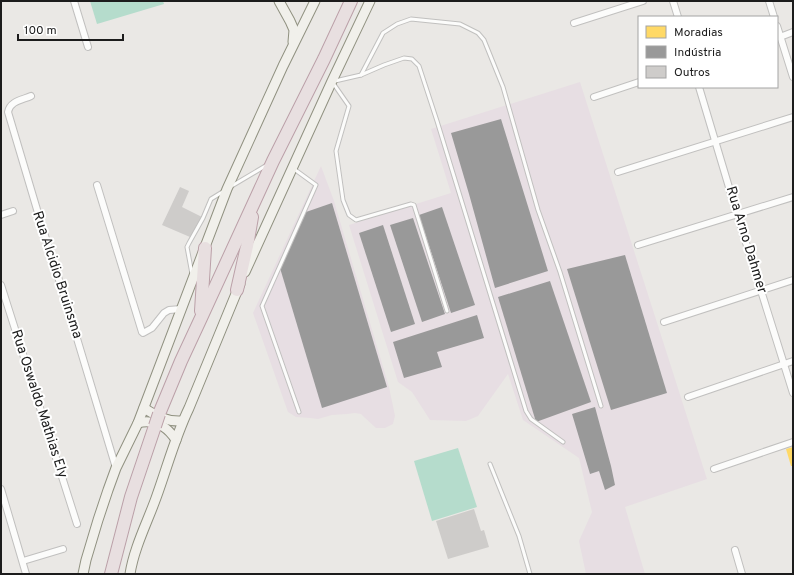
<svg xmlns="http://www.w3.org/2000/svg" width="794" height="575" font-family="Overpass,sans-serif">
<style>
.industrial{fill:#e7dee3}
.pitch{fill:#b5dccc}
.homes{fill:#ffd966}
.industry{fill:#999}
.building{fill:#ceccca}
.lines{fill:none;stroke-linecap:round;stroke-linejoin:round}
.lane-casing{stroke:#c1c0bf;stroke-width:5}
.street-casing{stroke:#c1c0bf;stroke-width:8}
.secondary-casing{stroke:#909180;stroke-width:11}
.highway-casing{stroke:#bba0a8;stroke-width:14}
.lane{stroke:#fcfcfb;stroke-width:3}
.street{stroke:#fcfcfb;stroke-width:6}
.secondary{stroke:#f1f0eb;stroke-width:9}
.highway{stroke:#e8dfe0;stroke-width:12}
.highway-bridge-casing{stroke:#bba0a8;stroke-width:14;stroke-linecap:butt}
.highway-bridge{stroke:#e8dfe0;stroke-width:12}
.labels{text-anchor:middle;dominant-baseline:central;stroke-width:4;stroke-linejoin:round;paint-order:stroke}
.street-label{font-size:14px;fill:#1c1c1c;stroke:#fff}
</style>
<rect width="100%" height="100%" fill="#eae8e5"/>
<g class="industrial">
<path d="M580,82L707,479L625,507L645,574H586L579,541L592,512L579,458L523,420L508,374L478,416L466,421L430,420L412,392L398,382L349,225L451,193L431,129Z"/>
<path d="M321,166L334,201L389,387L395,416L393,424L385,428H376L364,417L361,414L355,413L347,414L332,415L318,419L310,418L296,417L288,412L253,313Z"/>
</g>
<g class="pitch">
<path d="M90,1H163L164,4L97,24Z"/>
<path d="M458,448L477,507L432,521L414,461Z"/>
</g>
<path class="homes" d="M793,447V466H791L786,449Z"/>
<g class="industry">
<path d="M501,119L548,271L495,288L469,194L451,133Z"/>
<path d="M332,203L387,387L322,408L280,268L306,212Z"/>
<path d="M442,207L475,305L451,313L419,215Z"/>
<path d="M413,218L445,314L422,322L390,225Z"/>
<path d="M383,225L415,324L391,332L359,233Z"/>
<path d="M625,255L667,393L611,410L567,269Z"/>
<path d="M550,281L591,402L536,422L498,297Z"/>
<path d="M477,315L484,338L437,352L442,367L404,378L393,342Z"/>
<path d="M595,407L611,466L615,485L605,490L599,471L590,474L572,414Z"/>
</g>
<g class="building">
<path d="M180,187L189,191L182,207L202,217L190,237L162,225Z"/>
<path d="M474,509L481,531L484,530L489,547L448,559L436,521Z"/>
</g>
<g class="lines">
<g class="lane-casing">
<g id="lane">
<path d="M361,75L383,33L397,24L411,19L460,24L478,33L484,40L503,87L538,210L560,272L601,406"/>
<path d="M335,81L361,75L384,65L404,58L412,59L419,66L437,121L526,411L531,419L563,442"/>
<path d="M333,83L349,106L336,151L343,200L349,215L356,220L411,204L414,205L447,311"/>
<path d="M294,169L316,185L262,306L299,412"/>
<path d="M230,187L267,165"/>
<path d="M192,274L187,247L189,243L203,218L211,199L224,191"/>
<path d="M490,464L519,536L530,574"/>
</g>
</g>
<g class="street-casing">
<g id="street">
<path d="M74,1L88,47"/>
<path d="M673,1L678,17"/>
<path d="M769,1L774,17"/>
<path d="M574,23L643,1"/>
<path d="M777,26L793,77"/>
<path d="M780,37L793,32"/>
<path d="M699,87L737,214L793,393"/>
<path d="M31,96C22,100 10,101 8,112L41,223L66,302L116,468"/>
<path d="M594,97L639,82"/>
<path d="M618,172L793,117"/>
<path d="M97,185L142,332L143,333L152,328L164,313L169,310L181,309"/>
<path d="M1,215L13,211"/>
<path d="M638,245L793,197"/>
<path d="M1,285L77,524"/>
<path d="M664,322L793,280"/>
<path d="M688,397L793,361"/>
<path d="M714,469L793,442"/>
<path d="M1,489L26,574"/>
<path d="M735,550L742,574"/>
<path d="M23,561L63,549"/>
</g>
</g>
<g class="secondary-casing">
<g id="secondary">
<path d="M279,1L290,21L294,30L293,42"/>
<path d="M245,272L332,81L370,1"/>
<path d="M144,408C156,416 167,422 182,421"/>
<path d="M138,423C154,419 167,426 176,440"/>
<path d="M83,574L86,560L98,520L108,490L116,468L138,423L227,189L283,66L315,1"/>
<path d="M130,574C134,548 147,523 156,498C167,468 175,437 189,408L240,284"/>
</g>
</g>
<g class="highway-casing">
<g id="highway">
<path d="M237,290L247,246L252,217"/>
<path d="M201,311L205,248"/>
<path d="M159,414L181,361L201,318L273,161L324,59L351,1"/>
<path d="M111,574L131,497L155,426"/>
</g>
</g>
<use href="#lane" class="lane"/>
<use href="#street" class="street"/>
<use href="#secondary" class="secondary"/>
<use href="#highway" class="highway"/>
<g class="highway-bridge-casing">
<path id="highway-bridge" d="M155,426L159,414"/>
</g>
<use href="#highway-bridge" class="highway-bridge"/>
</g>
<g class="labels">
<g class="street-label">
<text transform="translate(746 240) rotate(73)">Rua Arno Dahmer</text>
<text transform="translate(57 275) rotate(72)">Rua Alcidio Bruinsma</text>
<text transform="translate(39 404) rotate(72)">Rua Oswaldo Mathias Ely</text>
</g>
</g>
<rect width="794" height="575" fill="none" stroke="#1c1c1c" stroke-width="4"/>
<rect x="638" y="16" width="140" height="72" fill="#ffffff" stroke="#a4a4a4"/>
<rect x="646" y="26" width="20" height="12" fill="#ffd966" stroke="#a4a4a4"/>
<text x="674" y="36" font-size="12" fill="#1c1c1c">Moradias</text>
<rect x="646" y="46" width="20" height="12" fill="#999999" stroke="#a4a4a4"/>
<text x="674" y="56" font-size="12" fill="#1c1c1c">Indústria</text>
<rect x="646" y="66" width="20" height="12" fill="#ceccca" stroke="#a4a4a4"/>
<text x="674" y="76" font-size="12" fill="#1c1c1c">Outros</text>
<path d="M18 34v6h105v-6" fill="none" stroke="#1c1c1c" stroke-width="2"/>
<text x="24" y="34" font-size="12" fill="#1c1c1c" stroke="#ffffff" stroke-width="3" paint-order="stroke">100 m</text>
</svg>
